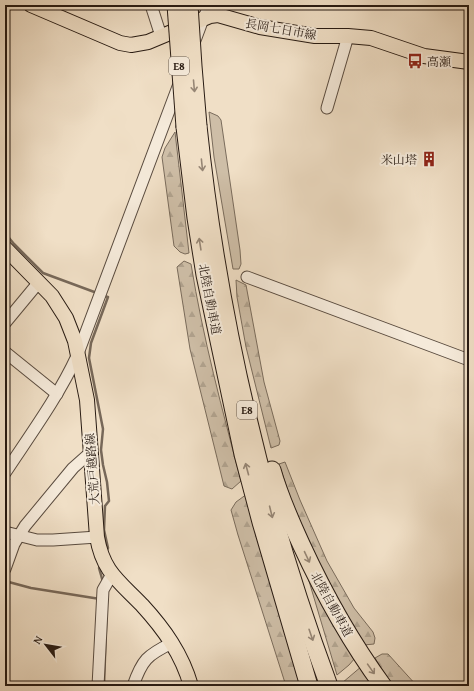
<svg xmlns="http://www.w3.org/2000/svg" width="474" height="691" font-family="'Gentium Book Plus','Noto Serif JP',serif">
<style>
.grass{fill:#cebea7;stroke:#7a6c5c}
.forest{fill:url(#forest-firs);stroke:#7a6c5c}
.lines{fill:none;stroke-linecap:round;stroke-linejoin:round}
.stream{stroke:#776859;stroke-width:2.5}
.minor-casing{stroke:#594b3f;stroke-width:13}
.major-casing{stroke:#271a12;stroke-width:16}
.highway-casing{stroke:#271a12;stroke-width:19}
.minor{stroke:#f5eada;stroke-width:11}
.major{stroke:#f0dfc6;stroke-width:14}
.highway{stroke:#f0dfc6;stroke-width:17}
.highway-bridge-casing{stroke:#271a12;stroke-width:19;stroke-linecap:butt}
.highway-bridge{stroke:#f0dfc6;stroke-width:17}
.oneway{stroke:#968675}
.labels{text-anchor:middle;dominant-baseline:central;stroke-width:4;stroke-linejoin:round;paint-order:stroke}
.shield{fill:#f5eada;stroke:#65584e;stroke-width:1}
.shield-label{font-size:11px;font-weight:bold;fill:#271a12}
.street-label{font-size:12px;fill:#271a12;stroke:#f5eada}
.poi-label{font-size:12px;fill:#271a12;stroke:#f5eada;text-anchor:start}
</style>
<defs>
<pattern id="forest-firs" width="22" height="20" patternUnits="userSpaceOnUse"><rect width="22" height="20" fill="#cebea7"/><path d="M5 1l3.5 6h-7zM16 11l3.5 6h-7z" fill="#b1a38f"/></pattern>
</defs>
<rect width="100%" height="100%" fill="#f0dfc6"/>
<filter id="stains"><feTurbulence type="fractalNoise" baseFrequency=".005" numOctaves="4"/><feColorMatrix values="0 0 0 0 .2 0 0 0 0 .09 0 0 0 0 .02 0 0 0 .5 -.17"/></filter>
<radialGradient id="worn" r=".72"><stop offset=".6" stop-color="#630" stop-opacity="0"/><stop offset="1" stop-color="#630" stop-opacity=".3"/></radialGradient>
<path class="grass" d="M209,112L218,116L221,120L240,250L241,264L239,269H233L214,157Z"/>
<g class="forest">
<path d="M175,132L189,253L185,254L180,252L174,246L162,157L165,148Z"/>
<path d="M184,261L191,264C203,338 222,409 241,481L232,489L224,486L190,349L177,267Z"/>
<path d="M236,280L246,285L264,382L280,441L279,445L271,448L246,347L237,297Z"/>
<path d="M285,462L300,500L327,561L354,608L373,632L375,638L374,644L364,645L333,594L295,512L279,464Z"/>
<path d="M247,494L304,686H286L238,535L231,510L236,502Z"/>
<path d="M303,561L355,658L349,665L337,675Z"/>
<path d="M382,654H388L417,686H392L375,658Z"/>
<path d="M362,666L376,686H343L342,683Z"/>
</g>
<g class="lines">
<g class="stream">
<path d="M5,20L11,5"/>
<path d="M5,233L14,244L43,273L97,293"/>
<path d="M104,296L108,297L91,343L89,358L103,429L101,450L103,465L107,482L109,501L105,506L104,530L108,548L106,552"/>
<path d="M101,564L99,568L103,582"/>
<path d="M5,581L31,588L100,599"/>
<path d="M104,686L107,598"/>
</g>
<g class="minor-casing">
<g id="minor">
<path d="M151,5L161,36"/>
<path d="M194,43L203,19L210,5"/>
<path d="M327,108L348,36"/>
<path d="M247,277L469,360"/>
<path d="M5,323L39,282"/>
<path d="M5,352L57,394"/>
<path d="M5,473C30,435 58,397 77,356L179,84"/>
<path d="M5,532L37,540H53L97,537"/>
<path d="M5,569L14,544L25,526L73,468L91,452"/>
<path d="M98,686L103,590L112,574"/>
<path d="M133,686C142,660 147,655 172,643"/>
</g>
</g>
<g class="major-casing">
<g id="major">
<path d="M31,5L120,43L131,45L148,42L210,16L218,15L260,27L315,36H348L371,38L424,56L469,62"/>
<path d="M5,248L52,296L66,318L75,341L87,400L97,537C103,572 119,581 142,605C164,629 182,654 191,686"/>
</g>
</g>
<g class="highway-casing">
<g id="highway">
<path d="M198,126C218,317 262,505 329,686"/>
<path d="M185,127L196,218L205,275L243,454L261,522L309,686"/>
<path d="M272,470C279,495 290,520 301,544C324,594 350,641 383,686"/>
</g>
</g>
<use href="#minor" class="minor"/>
<use href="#major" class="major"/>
<use href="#highway" class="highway"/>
<g class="highway-bridge-casing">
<g id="highway-bridge">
<path d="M176,5L185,127"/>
<path d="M189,5L193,66L198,126"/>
</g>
</g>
<use href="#highway-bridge" class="highway-bridge"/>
</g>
<defs><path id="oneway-shaft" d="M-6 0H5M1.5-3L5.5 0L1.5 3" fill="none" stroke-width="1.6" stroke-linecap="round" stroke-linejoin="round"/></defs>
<g class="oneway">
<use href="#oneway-shaft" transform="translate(194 86) rotate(85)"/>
<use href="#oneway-shaft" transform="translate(202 165) rotate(84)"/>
<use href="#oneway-shaft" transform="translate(200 244) rotate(-99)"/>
<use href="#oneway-shaft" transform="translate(247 469) rotate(-105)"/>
<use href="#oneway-shaft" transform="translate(271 512) rotate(76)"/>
<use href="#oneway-shaft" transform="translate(307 557) rotate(65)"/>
<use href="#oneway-shaft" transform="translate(311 635) rotate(71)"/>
<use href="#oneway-shaft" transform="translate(371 669) rotate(55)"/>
</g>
<defs>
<g id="bus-bare" transform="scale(1.2)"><path d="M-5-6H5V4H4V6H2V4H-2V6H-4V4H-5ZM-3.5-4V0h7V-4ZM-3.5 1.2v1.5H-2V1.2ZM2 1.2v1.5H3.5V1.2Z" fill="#8f2418" stroke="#f5eada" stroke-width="2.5" paint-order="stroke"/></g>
<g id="building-bare" transform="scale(1.2)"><path d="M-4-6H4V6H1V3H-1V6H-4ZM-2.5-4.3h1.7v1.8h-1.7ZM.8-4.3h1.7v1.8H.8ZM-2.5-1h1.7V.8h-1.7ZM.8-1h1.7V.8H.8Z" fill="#8f2418" stroke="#f5eada" stroke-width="2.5" paint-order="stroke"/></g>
</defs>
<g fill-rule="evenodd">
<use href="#bus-bare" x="415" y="61"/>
<use href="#building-bare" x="429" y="159"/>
</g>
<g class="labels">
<g class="shield">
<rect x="169" y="57" width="20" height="18" rx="3"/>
<rect x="237" y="401" width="20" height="18" rx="3"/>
</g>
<g class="shield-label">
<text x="179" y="66">E8</text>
<text x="247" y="410">E8</text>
</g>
<g class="street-label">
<text transform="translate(281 29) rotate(10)">長岡七日市線</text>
<text transform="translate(210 299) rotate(79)">北陸自動車道</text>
<text transform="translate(92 469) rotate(-94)">大荒戸越路線</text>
<text transform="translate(332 604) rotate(61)">北陸自動車道</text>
</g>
<g class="poi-label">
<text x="427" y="61">高瀬</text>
<text x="417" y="159" text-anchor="end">米山塔</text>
</g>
</g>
<rect width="474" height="691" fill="none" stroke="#f0dfc6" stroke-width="20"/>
<rect x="6" y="6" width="462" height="679" fill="none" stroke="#271a12" stroke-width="2"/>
<rect x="10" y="10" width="454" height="671" fill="none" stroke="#271a12"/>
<g transform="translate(46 645) rotate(301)" stroke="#f5eada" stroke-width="3" paint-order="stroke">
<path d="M0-3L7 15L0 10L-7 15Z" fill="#271a12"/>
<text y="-6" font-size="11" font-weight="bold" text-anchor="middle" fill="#271a12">N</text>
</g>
<rect width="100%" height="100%" filter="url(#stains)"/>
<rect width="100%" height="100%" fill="url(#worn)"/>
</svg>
